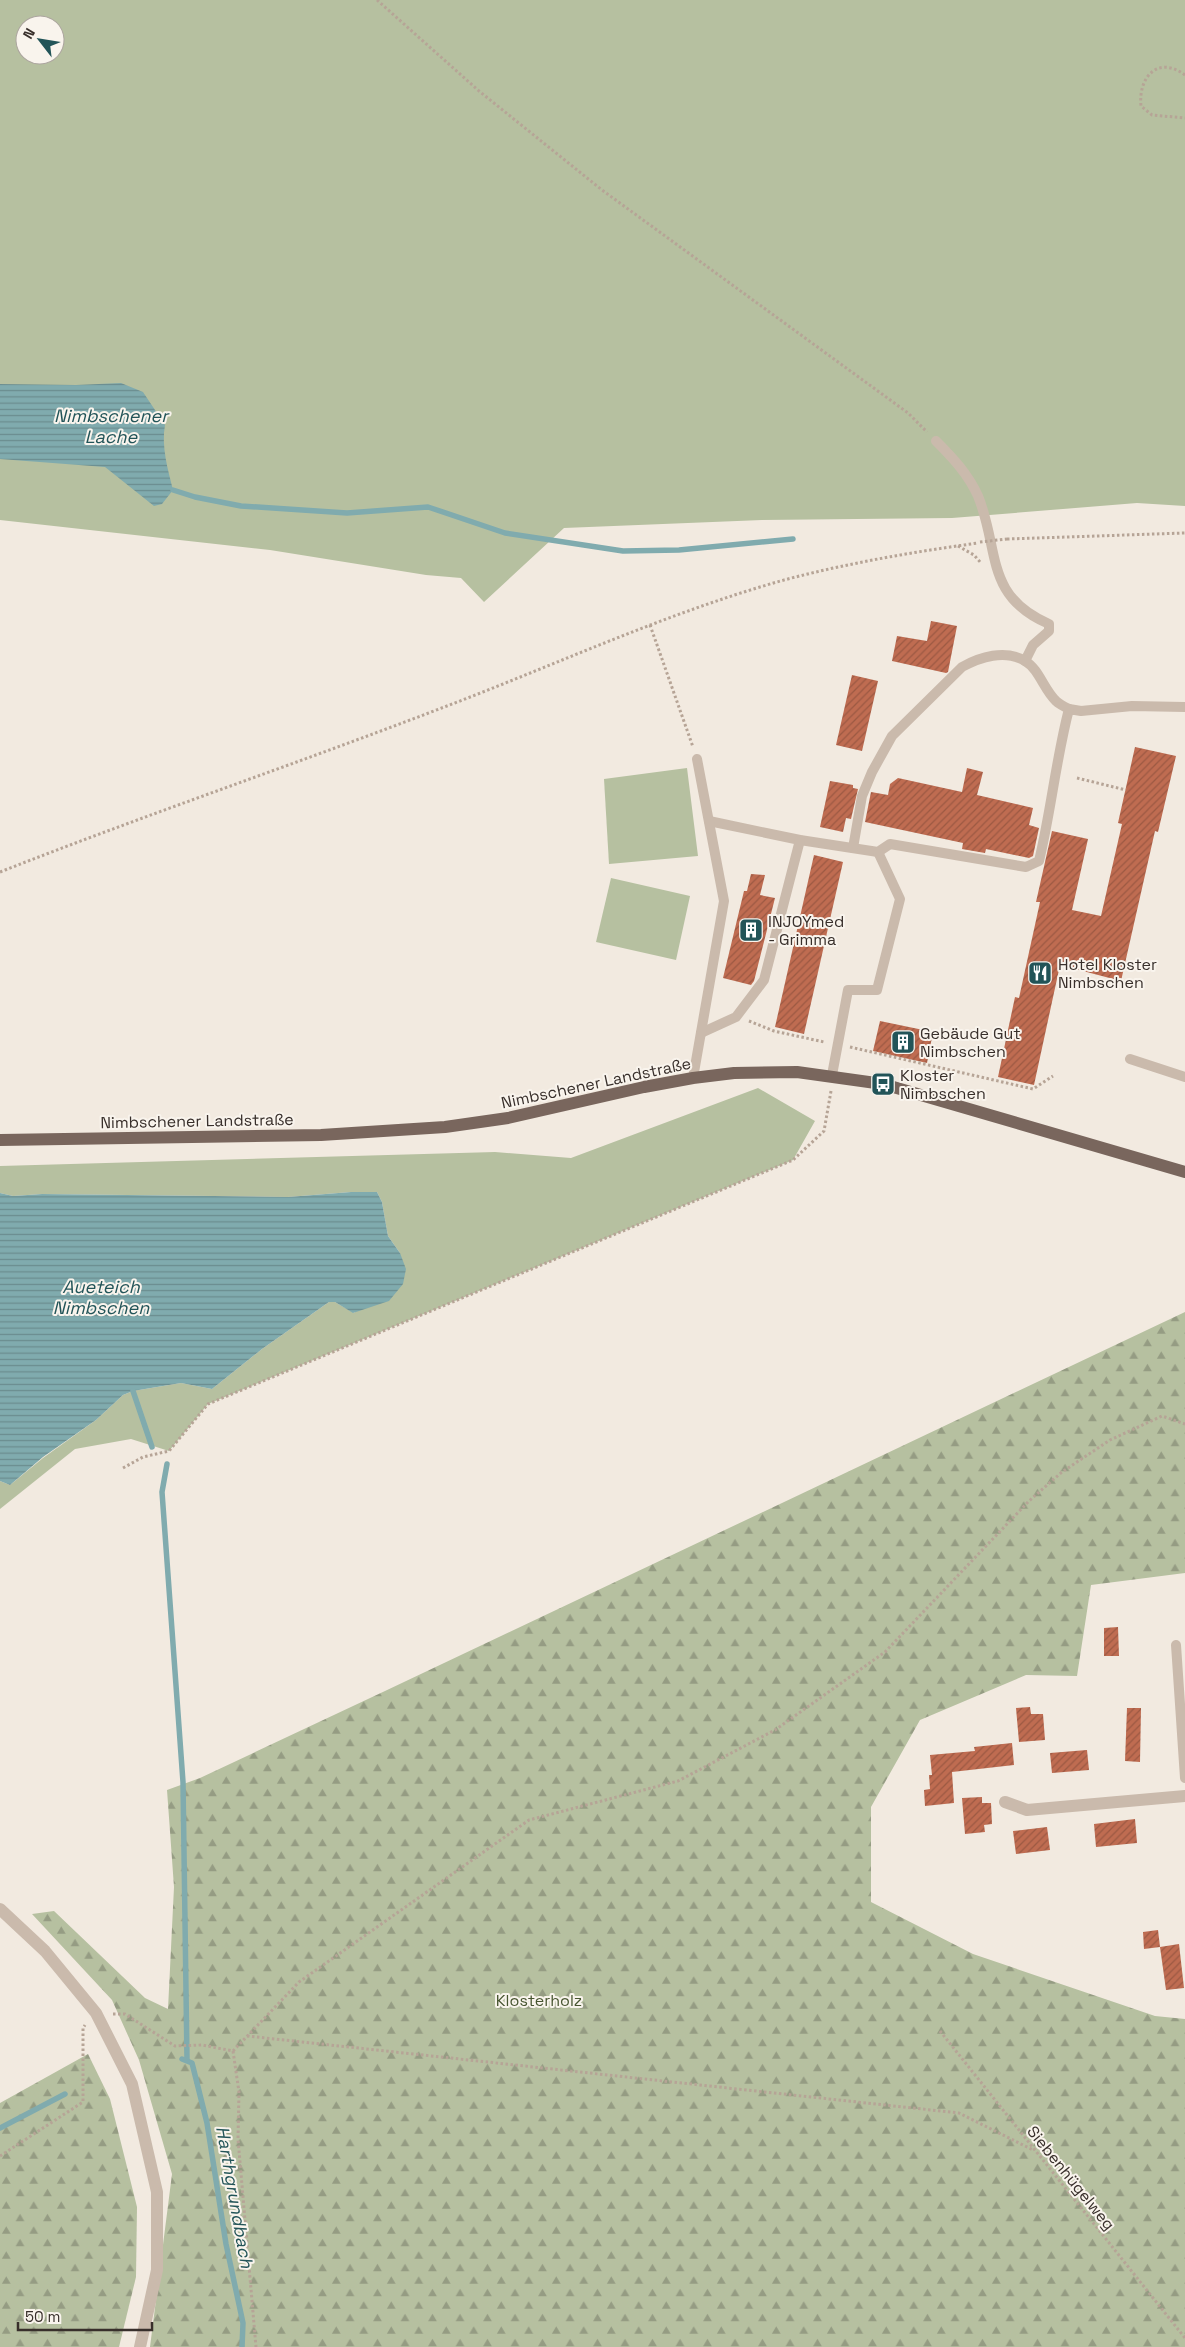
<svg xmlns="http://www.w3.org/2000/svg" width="1185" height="2347" font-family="'Space Grotesk',sans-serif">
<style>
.grass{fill:#b6c0a0;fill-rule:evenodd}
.forest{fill:url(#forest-firs)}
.water{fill:url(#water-rules)}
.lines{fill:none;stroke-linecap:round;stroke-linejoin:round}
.stream{stroke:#80abae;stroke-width:5.5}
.building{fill:url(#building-hatch)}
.path{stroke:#b6a496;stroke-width:3;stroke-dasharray:2.5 2.5;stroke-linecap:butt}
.service{stroke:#cabaac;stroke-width:10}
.minor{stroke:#cabaac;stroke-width:12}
.primary{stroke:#79665d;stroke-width:12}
.path-bridge{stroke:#b6a496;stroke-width:3;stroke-dasharray:2.5 2.5;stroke-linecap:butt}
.labels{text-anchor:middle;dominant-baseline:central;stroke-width:4;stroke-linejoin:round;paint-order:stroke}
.poi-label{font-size:16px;fill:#382f2b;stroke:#f9f4ed;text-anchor:start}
.street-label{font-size:16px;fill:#382f2b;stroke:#f9f4ed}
.park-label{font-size:16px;fill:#475530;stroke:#f9f4ed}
.water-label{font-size:18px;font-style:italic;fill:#225458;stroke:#f9f4ed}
</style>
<defs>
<pattern id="forest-firs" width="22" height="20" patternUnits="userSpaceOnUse" patternTransform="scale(1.25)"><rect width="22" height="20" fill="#b6c0a0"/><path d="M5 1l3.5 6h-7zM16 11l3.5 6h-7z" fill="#959c83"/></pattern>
<pattern id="water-rules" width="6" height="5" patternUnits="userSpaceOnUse" patternTransform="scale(1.25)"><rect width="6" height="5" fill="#80abae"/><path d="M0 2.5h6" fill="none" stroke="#6a8c8e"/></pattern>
<pattern id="building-hatch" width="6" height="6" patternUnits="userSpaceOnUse" patternTransform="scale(1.25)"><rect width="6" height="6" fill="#bf6c51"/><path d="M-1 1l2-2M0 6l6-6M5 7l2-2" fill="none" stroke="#9c5943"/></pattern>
</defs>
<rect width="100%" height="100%" fill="#f2eae0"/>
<g class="grass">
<path d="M0,0H1185V506L1137,503L952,518L762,520L564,528L484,602L461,578L426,575L270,550L0,520ZM25,25H55V55H25Z"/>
<path d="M687,768L698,856L609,864L604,779Z"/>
<path d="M611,878L690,896L676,960L596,942Z"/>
<path d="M758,1088L815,1121L793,1160L208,1404L169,1451L131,1439L75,1449L0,1509V1481L10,1485L43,1458L96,1420L123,1395L133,1391L181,1383L212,1389L262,1349L329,1302H335L354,1313L400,1253L388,1236L382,1202L377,1192H351L288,1197L42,1194L13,1196L0,1193V1166L495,1152L571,1158Z"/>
</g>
<g class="forest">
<path d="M1185,1312V1573L1091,1585L1077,1676L1026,1675L920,1720L871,1807V1902L973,1954L1155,2016L1185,2019V2347H150L172,2174L139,2060L112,2000L32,1914L54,1911L145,1998L168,2009L174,1887L167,1790L200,1778L385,1691Z"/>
<path d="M88,2054L110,2099L137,2207L136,2277L119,2347H0V2103Z"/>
</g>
<g class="water">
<path d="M121,383L143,392L165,425C161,446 168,470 173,490L162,504L154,506L105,467L0,459V384L76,385Z"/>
<path d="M351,1192H377L382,1202L388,1236L400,1253L406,1269L403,1284L389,1301L353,1313L335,1302H329L262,1349L212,1389L181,1383L133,1391L123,1395L96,1420L43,1457L10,1485L0,1481V1193L13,1196L42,1194L288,1197Z"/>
</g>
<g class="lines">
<g class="stream">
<path d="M173,490L195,497L241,506L347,513L428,507L505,533L623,551L679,550L793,539"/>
<path d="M133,1391L152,1447"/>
<path d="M167,1464L162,1492L183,1782L187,2060"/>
<path d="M182,2059L192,2063L207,2123L226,2244L243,2323L242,2347"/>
<path d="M0,2128L65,2094"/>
</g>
</g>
<g class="building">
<path d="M931,621L957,626L948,672L946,673L892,661L897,636L927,641Z"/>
<path d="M852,675L878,681L862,751L836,745Z"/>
<path d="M1135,747L1176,756L1158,832L1155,831L1121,981L1060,965L1034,1085L998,1077L1015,997L1019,998L1040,902H1036L1052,831L1088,839L1072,910L1101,916L1122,824L1118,823Z"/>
<path d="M967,768L983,772L977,795L1033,808L1029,825L1039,828L1033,856L1029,858L986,849L985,853L962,849L963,843L865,822L871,792L888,795L890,784L898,778L962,792Z"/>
<path d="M830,781L853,785V788L858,789L851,819L846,818L843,832L820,827Z"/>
<path d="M814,855L843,862L804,1034L775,1027Z"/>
<path d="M751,874L765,875L760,895L775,898L754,981L751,985L723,978L744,891H747Z"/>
<path d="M880,1021L933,1032L927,1063L873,1051Z"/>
<path d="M1118,1627L1119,1656H1104V1628Z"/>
<path d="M1030,1707L1031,1714H1043L1045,1740L1019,1742L1016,1708Z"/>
<path d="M1127,1708H1141L1140,1762L1125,1761Z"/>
<path d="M1012,1743L1014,1765L952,1772L954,1803L925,1806L924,1790L930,1789L929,1775H932L930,1755L975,1751L974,1747Z"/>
<path d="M1087,1750L1089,1770L1052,1773L1050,1753Z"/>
<path d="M982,1797V1803H991L992,1824L984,1825L985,1832L965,1834L962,1798Z"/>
<path d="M1135,1819L1137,1843L1096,1847L1094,1824Z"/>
<path d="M1047,1827L1050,1850L1016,1854L1013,1831Z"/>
<path d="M1158,1930L1160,1947L1144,1949L1143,1932Z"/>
<path d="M1179,1944L1184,1988L1166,1990L1160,1947Z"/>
</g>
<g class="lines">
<g class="path">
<path d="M377,0L479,91L602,190L908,413L927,432"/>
<path d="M1185,75C1158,55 1138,77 1141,106L1152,115L1185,118"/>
<path d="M1007,539L1185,533"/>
<path d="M958,546L974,555L981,563"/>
<path d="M650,625L693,747"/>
<path d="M1077,778L1126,790"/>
<path d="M0,872C145,815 293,765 439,709C553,666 666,613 784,580C848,563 913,552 978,543"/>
<path d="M749,1021L774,1031L824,1042"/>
<path d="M850,1047L1033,1089L1053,1076"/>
<path d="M123,1468L143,1457L169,1451L208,1404L793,1160L824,1131L831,1091"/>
<path d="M113,2014H125L175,2046L202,2045L233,2051"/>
<path d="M940,2031L1185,2338"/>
<path d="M247,2036L959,2113L1033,2150"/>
<path d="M233,2051L299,1982L529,1820L678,1781L775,1730L885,1652L1029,1501L1062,1472L1110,1440L1162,1416L1185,1424"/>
<path d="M233,2051L239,2092L238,2139L256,2347"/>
<path d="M0,2156L83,2102V2028L85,2025"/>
</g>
<g class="service">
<path d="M936,441C953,458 968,474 978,496C1000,550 984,596 1049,624V631L1033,645L1025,661"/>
<path d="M709,821L800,840L878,852L890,844L1026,867L1039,861C1051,811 1056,759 1069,709L1081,711L1132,706L1185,707"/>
<path d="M853,848L862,796L872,772L892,736L962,667C980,657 1005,649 1025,661C1039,669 1044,690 1056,701C1059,704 1065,707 1069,709"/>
<path d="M701,1033L736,1017L764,980L800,840"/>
<path d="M1130,1059L1185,1077"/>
<path d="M832,1075L848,990H877L900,899L878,852"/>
<path d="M693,1078L724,901L697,759"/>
<path d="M1176,1645L1185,1778"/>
</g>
<g class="minor">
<path d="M1005,1802L1027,1810L1185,1796"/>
<path d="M0,1909L45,1951L96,2013L132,2084L157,2192V2270L140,2347"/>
</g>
<path class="primary" d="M0,1140L321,1135L445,1127L508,1118L644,1087L693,1078L734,1073L797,1072L883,1084L1185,1172"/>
<path class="path-bridge" d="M980,542L1007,539"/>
</g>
<defs>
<g id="building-square" transform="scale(1.25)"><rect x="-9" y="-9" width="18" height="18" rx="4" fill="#225458" stroke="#f9f4ed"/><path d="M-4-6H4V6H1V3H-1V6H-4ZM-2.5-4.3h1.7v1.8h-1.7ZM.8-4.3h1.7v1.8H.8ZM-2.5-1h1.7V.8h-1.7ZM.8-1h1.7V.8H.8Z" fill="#fff"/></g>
<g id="restaurant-square" transform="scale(1.25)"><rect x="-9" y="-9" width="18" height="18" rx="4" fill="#225458" stroke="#f9f4ed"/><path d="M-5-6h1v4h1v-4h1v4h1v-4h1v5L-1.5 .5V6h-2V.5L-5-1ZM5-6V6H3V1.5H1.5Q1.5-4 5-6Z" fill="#fff"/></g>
<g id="bus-square" transform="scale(1.25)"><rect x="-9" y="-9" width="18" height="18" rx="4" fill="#225458" stroke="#f9f4ed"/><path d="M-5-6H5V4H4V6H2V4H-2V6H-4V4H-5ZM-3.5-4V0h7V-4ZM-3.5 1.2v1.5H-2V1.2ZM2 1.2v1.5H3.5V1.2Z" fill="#fff"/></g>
</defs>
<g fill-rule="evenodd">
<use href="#building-square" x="751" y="930"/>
<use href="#restaurant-square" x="1040" y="973"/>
<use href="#building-square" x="903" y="1042"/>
<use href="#bus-square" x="883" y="1084"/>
</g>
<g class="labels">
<g class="poi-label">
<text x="768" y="921">INJOYmed<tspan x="768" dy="18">- Grimma</tspan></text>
<text x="1058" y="964">Hotel Kloster<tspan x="1058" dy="18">Nimbschen</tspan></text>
<text x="920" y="1033">Gebäude Gut<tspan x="920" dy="18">Nimbschen</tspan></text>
<text x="900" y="1075">Kloster<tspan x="900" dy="18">Nimbschen</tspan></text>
</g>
<g class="street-label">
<text transform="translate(596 1083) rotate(-12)">Nimbschener Landstraße</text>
<text transform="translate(197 1121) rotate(-1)">Nimbschener Landstraße</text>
<text transform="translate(1071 2178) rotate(51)">Siebenhügelweg</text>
</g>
<g class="park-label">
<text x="539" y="2000">Klosterholz</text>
</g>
<g class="water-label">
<text x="111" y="415">Nimbschener<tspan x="111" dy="21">Lache</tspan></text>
<text x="101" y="1286">Aueteich<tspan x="101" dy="21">Nimbschen</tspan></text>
<text transform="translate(235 2197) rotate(80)">Harthgrundbach</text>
</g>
</g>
<g transform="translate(40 40) rotate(301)"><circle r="24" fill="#f9f4ed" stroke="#aca59f"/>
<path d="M0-4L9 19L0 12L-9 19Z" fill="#225458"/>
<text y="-8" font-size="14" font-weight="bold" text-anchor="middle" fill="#382f2b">N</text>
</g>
<path d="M18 2322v8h134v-8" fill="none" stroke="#382f2b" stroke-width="2.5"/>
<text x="25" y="2322" font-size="15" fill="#382f2b" stroke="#f9f4ed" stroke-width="4" paint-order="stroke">50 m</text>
</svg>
